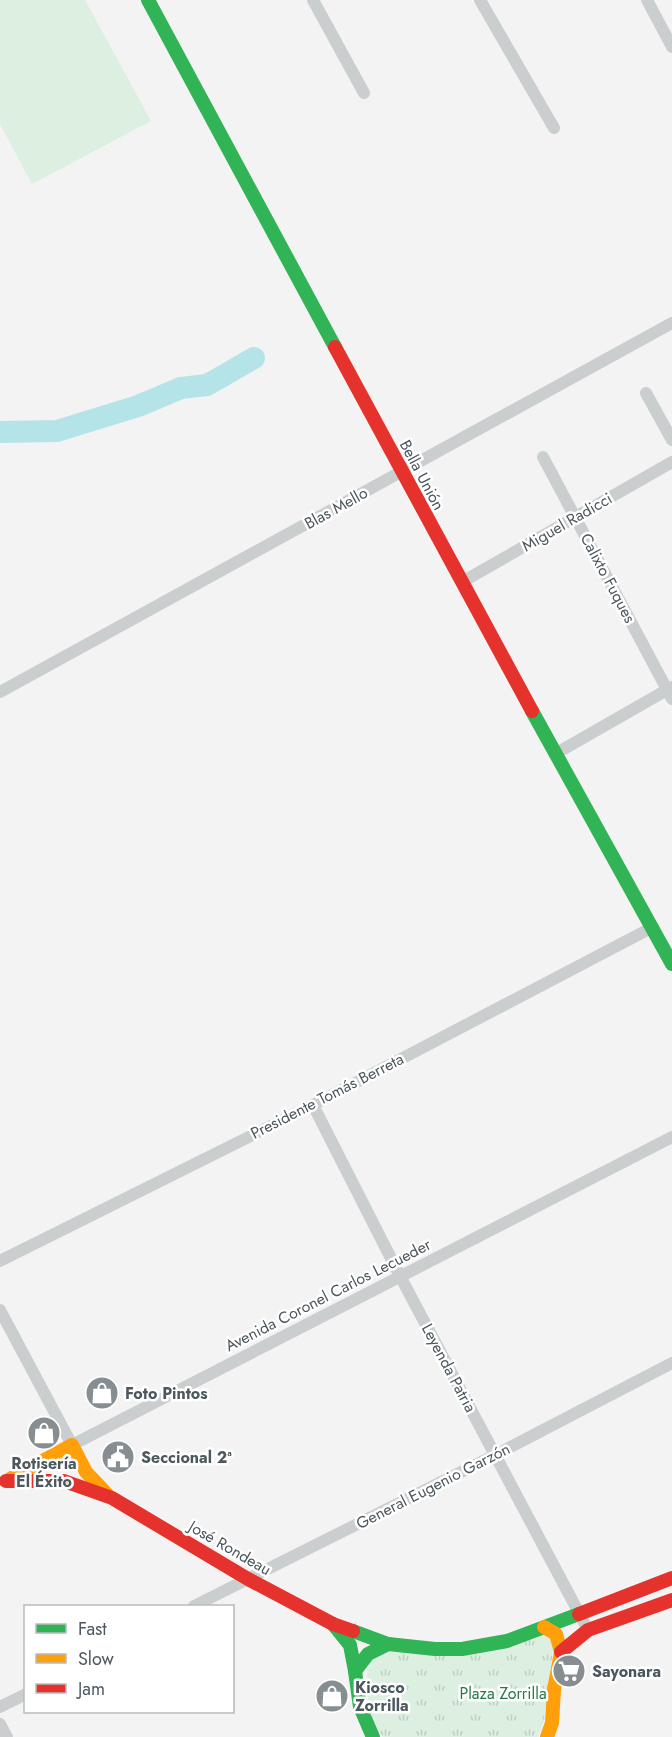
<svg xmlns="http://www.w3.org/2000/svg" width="672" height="1737" font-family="Jost,sans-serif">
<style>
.grass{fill:#dcefe0}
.park{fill:url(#park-tufts)}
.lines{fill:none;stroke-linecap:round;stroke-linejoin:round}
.river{stroke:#b5e4e8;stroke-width:22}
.street{stroke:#cbcecf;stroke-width:12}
.fast{stroke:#30b455;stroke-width:14}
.slow{stroke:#ff9f0a;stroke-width:14}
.jam{stroke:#e5322d;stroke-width:14}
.labels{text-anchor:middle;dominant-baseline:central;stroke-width:5;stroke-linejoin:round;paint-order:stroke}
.street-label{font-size:16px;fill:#4c585e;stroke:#fff}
.poi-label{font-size:16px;font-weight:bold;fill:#4c585e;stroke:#fff;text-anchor:start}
.park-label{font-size:16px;fill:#237944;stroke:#fff}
</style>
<defs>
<pattern id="park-tufts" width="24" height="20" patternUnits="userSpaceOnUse" patternTransform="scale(1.5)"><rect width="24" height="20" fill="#dcefe0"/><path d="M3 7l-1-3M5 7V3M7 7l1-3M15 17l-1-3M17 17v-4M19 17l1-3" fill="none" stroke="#becfc3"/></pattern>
</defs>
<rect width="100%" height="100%" fill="#f4f3f3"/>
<path class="grass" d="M0,0H85L151,121L32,184L0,124Z"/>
<path class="park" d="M543,1633L554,1642L544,1721L538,1737H383C369,1721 362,1681 370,1661L383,1653Z"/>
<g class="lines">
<path class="river" d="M0,432L57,431L138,406L181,388L207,385L254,358"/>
<g class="street">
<path d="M313,0L364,93"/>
<path d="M480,0L554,128"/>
<path d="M647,0L672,47"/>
<path d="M646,393L672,440"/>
<path d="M543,457L672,699"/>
<path d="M462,582L672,462"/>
<path d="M0,692L672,323"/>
<path d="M555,754L672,687"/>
<path d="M313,1105L400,1276L588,1630"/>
<path d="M0,1261L313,1105L653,927"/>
<path d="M0,1310L72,1445L672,1137"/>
<path d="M194,1606L495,1455L672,1363"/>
<path d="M0,1707L26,1694"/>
<path d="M0,1724L7,1737"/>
</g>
<g class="fast">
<path d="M148,0L335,347"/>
<path d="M532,711L672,964"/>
<path d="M333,1624L350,1645L355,1671"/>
<path d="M353,1631L388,1644L435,1649H462L507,1641L579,1614"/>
<path d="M373,1737L360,1707L355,1671L368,1654L388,1644"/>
</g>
<g class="slow">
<path d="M10,1479L72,1445L86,1472L107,1494"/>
<path d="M544,1627L556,1634L561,1652L554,1690L552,1723L547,1737"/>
</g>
<g class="jam">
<path d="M335,347L532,711"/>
<path d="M6,1481H64L112,1498L248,1579L333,1624L353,1631"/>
<path d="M579,1614L672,1578"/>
<path d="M561,1652L588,1630L672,1600"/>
</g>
</g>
<defs>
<g id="shop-disc" transform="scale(1.725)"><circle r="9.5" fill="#878e92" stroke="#fff"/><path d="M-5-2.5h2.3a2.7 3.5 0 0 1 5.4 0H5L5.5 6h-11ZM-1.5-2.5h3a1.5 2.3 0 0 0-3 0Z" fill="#fff"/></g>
<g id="civic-disc" transform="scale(1.725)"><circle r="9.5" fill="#878e92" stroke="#fff"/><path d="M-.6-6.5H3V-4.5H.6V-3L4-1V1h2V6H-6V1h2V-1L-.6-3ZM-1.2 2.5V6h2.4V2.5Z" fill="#fff"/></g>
<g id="supermarket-disc" transform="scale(1.725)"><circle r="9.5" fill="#878e92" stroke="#fff"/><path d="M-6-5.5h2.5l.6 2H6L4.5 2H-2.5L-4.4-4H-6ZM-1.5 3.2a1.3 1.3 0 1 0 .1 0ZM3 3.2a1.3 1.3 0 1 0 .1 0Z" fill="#fff"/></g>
</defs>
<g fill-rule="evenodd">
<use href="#shop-disc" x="102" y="1393"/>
<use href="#shop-disc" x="44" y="1433"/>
<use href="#civic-disc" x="118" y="1457"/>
<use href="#supermarket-disc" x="569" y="1671"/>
<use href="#shop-disc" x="332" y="1696"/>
</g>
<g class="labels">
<g class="street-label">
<text transform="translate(422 475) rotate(62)">Bella Unión</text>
<text transform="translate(336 508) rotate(-29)">Blas Mello</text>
<text transform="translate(567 522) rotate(-30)">Miguel Radicci</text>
<text transform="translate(608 578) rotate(62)">Calixto Fuques</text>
<text transform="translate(327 1096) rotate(-27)">Presidente Tomás Berreta</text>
<text transform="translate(328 1295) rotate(-27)">Avenida Coronel Carlos Lecueder</text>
<text transform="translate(449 1368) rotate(62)">Leyenda Patria</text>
<text transform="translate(433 1486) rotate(-27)">General Eugenio Garzón</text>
<text transform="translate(230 1548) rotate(30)">José Rondeau</text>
</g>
<g class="poi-label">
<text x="125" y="1393">Foto Pintos</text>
<text x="141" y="1457">Seccional 2ª</text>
<text x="44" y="1463" text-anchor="middle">Rotisería<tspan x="44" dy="18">El Éxito</tspan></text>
<text x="592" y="1671">Sayonara</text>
<text x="355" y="1687">Kiosco<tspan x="355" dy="18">Zorrilla</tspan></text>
</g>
<g class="park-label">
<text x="503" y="1693">Plaza Zorrilla</text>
</g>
</g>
<rect x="24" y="1605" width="210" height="108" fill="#ffffff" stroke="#b7bcbf" stroke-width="1.5"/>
<rect x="36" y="1624" width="30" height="9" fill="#30b455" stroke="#b7bcbf" stroke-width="1.5"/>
<text x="78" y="1635" font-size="18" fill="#4c585e">Fast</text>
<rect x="36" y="1654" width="30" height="9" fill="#ff9f0a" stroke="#b7bcbf" stroke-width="1.5"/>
<text x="78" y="1665" font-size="18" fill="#4c585e">Slow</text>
<rect x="36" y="1684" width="30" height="9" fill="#e5322d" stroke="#b7bcbf" stroke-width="1.5"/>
<text x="78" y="1695" font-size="18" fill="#4c585e">Jam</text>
</svg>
